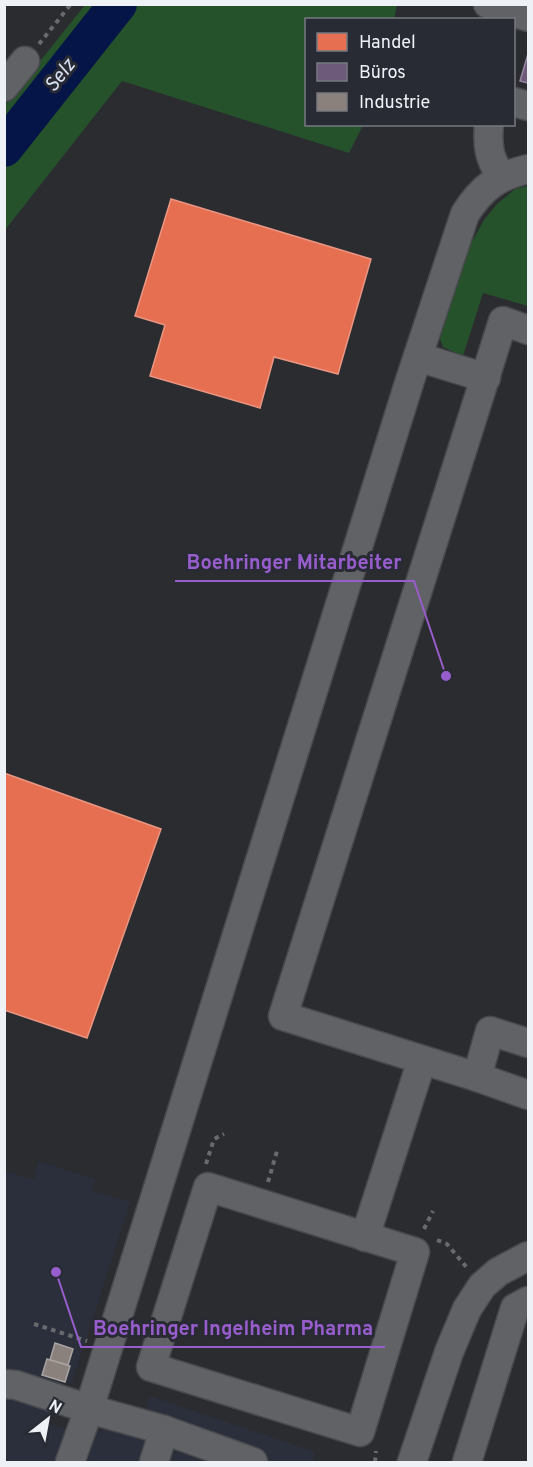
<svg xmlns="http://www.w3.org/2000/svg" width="533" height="1467" font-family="Overpass,sans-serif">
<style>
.built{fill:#2b2f3c}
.green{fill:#25512b}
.shops{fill:#e76f51;stroke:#e99682;stroke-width:1.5}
.offices{fill:#6d597a;stroke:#94879f;stroke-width:1.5}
.industry{fill:#8a817c;stroke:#a8a3a1;stroke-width:1.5}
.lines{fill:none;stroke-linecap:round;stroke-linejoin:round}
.river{stroke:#051548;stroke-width:38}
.minor-casing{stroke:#48494d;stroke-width:31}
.path{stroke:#696a6d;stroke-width:4;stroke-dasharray:4.5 4.5;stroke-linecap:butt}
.minor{stroke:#606265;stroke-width:28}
.labels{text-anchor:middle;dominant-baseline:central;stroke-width:6;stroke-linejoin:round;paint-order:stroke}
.water-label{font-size:20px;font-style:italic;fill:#d8e1f3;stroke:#282b33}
.leader{fill:none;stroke:#985dcd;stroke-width:2}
.callout-dot{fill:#985dcd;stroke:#282b33;stroke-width:2}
.callout-label{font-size:20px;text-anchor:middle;font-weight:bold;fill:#985dcd;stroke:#282b33;stroke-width:6;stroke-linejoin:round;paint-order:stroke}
</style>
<rect width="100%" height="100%" fill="#2b2c30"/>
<path class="built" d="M38,1161L95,1179L91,1191L130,1202L72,1383L62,1382L50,1424L92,1438L99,1431L108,1428L142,1424L150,1396L315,1452L313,1460L318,1462H5L4,1171L34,1180Z"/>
<g class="green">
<path d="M85,5H397L394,19L306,20V124L363,125L349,153L122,81L5,230V105Z"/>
<path d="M528,186V306L483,293L463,356L443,347L440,339L450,298L467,251L484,220L497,204L515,189Z"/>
</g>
<g class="shops">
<path d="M171,199L371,259L338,374L274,357L260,408L150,376L165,325L135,316Z"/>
<path d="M4,773L161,829L87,1038L4,1010Z"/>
</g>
<path class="offices" d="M528,54V83L520,81Z"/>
<g class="industry">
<path d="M55,1343L73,1349L68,1365L50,1360Z"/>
<path d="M47,1359L70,1366L65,1382L42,1375Z"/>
</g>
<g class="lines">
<path class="river" d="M4,148L118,4"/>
<g class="minor-casing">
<g id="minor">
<path d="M488,4L528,17"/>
<path d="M4,87L25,61"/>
<path d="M514,102L528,106"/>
<path d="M489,124C487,147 489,157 501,177"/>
<path d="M528,330L503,321L283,1016L477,1077L490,1031L528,1043"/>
<path d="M418,357L486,378"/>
<path d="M477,1077L528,1095"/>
<path d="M208,1187L415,1252L360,1432L151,1367Z"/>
<path d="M365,1237L422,1060"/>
<path d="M4,1384L16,1385L89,1409L410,380L465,214C482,187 498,176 528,169"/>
<path d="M70,1462L89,1409L164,1430L253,1462"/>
<path d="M154,1462L164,1430"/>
<path d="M412,1462L449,1352L467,1309L482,1286L498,1272L528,1256"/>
<path d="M467,1462L515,1308L528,1301"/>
</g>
</g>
<g class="path">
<path d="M39,44L71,4"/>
<path d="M206,1164L214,1139L224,1134"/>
<path d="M268,1182L277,1151"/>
<path d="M424,1229L433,1211"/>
<path d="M437,1240L447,1244L468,1269"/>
<path d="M34,1324L87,1341"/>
<path d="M375,1462L376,1451"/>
</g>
<use href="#minor" class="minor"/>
</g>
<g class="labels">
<g class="water-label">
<text transform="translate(61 76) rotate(-52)">Selz</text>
</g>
</g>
<path class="leader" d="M446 676L414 581H175M56 1272L81 1347H385"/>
<g class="callout-dot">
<circle cx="446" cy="676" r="6"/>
<circle cx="56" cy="1272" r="6"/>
</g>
<g class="callout-label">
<text x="294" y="569">Boehringer Mitarbeiter</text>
<text x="233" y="1335">Boehringer Ingelheim Pharma</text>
</g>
<rect width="533" height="1467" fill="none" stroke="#eef1f6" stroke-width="12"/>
<rect x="305" y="18" width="210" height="108" fill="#282b33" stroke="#777a81" stroke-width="1.5"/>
<rect x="317" y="33" width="30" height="18" fill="#e76f51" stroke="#777a81" stroke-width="1.5"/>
<text x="359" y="48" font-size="18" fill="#eef1f6">Handel</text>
<rect x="317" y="63" width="30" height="18" fill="#6d597a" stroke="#777a81" stroke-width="1.5"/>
<text x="359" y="78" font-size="18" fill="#eef1f6">Büros</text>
<rect x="317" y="93" width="30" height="18" fill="#8a817c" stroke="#777a81" stroke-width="1.5"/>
<text x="359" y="108" font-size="18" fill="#eef1f6">Industrie</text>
<g transform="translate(48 1419) rotate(31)" stroke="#282b33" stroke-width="4.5" paint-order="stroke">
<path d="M0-4.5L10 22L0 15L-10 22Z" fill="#eef1f6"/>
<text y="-9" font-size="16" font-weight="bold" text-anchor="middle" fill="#eef1f6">N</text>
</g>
</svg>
